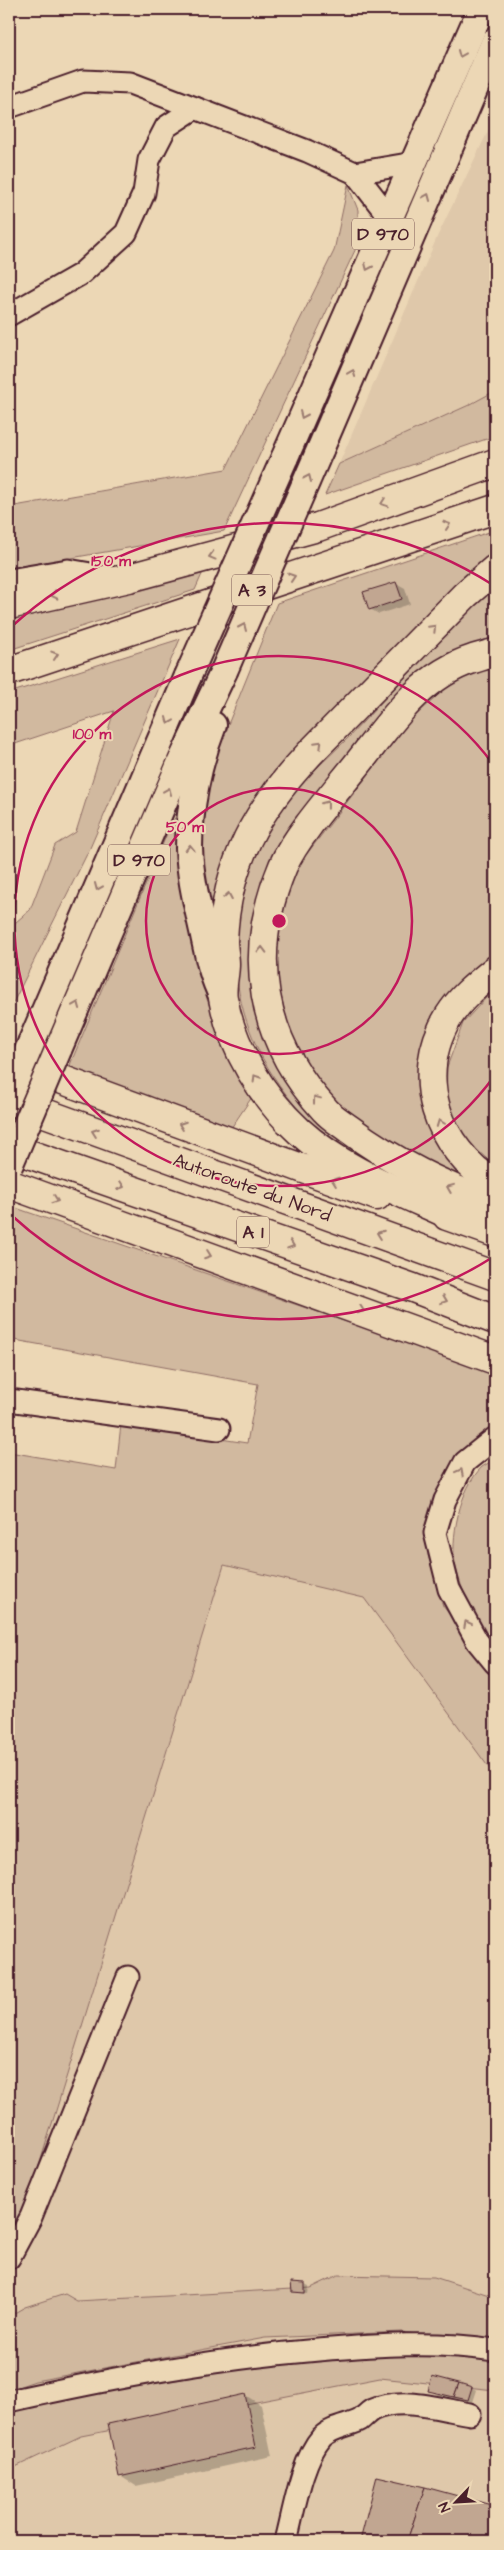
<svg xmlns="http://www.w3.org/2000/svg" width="504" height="2550" font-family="'Architects Daughter',sans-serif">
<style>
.built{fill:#dfc8aa}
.green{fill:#d1b99f;stroke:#8e6c65}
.shadow{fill:#0003}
.building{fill:#c1a691;stroke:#4a1f2b}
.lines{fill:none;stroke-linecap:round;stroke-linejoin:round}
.minor-casing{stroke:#4a1f2b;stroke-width:25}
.major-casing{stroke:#4a1f2b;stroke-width:30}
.highway-casing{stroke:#4a1f2b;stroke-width:31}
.minor{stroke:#ecd7b5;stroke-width:21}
.major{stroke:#ecd7b5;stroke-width:26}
.highway{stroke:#ecd7b5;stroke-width:28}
.major-bridge-casing{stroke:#4a1f2b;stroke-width:30;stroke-linecap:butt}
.major-bridge{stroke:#ecd7b5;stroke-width:26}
.oneway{stroke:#9b7b70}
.ring{fill:none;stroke:#c2185b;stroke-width:2.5}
.labels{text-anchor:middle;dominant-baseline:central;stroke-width:4;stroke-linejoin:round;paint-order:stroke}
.shield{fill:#ecd7b5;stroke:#7b5654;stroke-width:1}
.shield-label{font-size:18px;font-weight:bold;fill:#4a1f2b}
.street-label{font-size:19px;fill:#4a1f2b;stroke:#ecd7b5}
.centre{fill:#c2185b;stroke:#ecd7b5;stroke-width:2.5}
.ring-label{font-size:15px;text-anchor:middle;font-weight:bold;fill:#c2185b;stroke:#ecd7b5;stroke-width:4;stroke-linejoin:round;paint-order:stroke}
</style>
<rect width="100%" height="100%" fill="#ecd7b5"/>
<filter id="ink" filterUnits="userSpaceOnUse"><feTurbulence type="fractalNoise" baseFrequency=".02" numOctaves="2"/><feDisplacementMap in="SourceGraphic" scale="10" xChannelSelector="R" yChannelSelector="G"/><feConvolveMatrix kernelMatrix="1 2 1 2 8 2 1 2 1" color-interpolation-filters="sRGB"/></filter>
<g filter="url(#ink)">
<g class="built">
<path d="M495,110V391L469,405L339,464L438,235L490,127Z"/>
<path d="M155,1501L416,1616L495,1714V2541H9V2037Z"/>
</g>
<g class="green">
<path d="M348,185L358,210L357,246L224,531L9,569V507L226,469L334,251Z"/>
<path d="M495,391V436L325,495L339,464L469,405Z"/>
<path d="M495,530V560L248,819L209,917L197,867L208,774L277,603Z"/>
<path d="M203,572L195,590L9,650V616Z"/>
<path d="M495,586V646L458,654L286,841L262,1010L379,1164C348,1148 315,1131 293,1103C216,1010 219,901 285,803C301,781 328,758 348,738C396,686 445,636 495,586Z"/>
<path d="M180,639L90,848L9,1011V928L30,910L55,845L76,832L114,711L9,746V693Z"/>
<path d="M495,669V961L420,1066L422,1112L439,1146L459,1177L402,1149L346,1113L327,1095L301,1056L288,1024L276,976L279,922L295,869L410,721L450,684L477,671Z"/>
<path d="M182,807L189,925L207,999L230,1063L252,1097L227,1134L67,1072L171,824Z"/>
<path d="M495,988V1167L466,1141L446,1104L447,1067L463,1023Z"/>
<path d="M10,1206L495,1373V1433L434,1510L428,1555L443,1606L495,1673V1776L364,1598L224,1565L30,2195L9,2233V1452L116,1470L121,1424L247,1443L258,1384L9,1339Z"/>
<path d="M495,1459V1647C477,1625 463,1596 456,1568C449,1540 460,1488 482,1467C486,1464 491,1462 495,1459Z"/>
<path d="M338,2275L434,2277L495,2297V2344L402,2332L265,2338L35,2381L9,2390V2316L25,2307L65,2294L77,2301L311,2288Z"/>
<path d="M453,2351L495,2359V2390L380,2378L81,2436L9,2470V2413L41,2402L328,2355Z"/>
</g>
<g class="shadow">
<path d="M396,583L405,588L410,604L379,614L370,609Z"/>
<path d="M305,2284L309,2286L308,2294L293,2292Z"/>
<path d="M472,2388L476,2390L472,2402L438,2395L430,2390Z"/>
<path d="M245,2395L261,2405L272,2456L136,2486L120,2476Z"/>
<path d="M378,2478L495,2508V2541H361Z"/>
</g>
<g class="building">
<path d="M396,582L402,599L369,610L363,592Z"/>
<path d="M291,2282L305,2283V2293L292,2292Z"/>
<path d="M432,2376L459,2383L454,2397L428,2391Z"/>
<path d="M459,2383L472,2387L468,2400L454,2397Z"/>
<path d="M245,2394L256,2447L119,2477L108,2424Z"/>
<path d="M377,2476L425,2487L407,2541H360Z"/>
<path d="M425,2487L495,2506V2541H407Z"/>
</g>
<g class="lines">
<g class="minor-casing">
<g id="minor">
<path d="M9,107L83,81L130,83L307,151L355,173L390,218"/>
<path d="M355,173L414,163"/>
<path d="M9,315L81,274L126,233L144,193L149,160L166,127L195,108"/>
<path d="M9,580L68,570L114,578"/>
<path d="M9,1400L219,1429"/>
<path d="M495,1438L465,1462L445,1500L435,1533L449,1589L477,1641L495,1663"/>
<path d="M9,2258L31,2217L128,1977"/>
<path d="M9,2401C113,2378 212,2359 318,2350C378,2345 435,2341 495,2350"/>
<path d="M286,2541C294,2511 301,2461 322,2437C332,2427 349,2426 360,2420C364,2417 367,2413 372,2410C401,2396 440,2409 470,2414"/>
</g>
</g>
<g class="major-casing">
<g id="major">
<path d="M320,450L495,41"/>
<path d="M284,459L481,9"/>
<path d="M213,725C198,763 189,808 189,848C190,876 197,904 203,931C208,954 212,976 223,997"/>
<path d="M32,1041L188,676"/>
<path d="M58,1050L180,764L224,671"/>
</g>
</g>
<g class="highway-casing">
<g id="highway">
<path d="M9,605L129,578L318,527L495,463"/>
<path d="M495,653C488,654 480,657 473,659C423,675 394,717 363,757C340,787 297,834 283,866C246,954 260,1039 325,1110C331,1117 341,1123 349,1129C394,1163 443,1185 495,1206"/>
<path d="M9,671L495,509"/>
<path d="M495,970C478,984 461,997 449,1016C412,1077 437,1148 495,1184"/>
<path d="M9,1060L377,1196"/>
<path d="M9,1100L495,1276"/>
<path d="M9,1147L413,1288L495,1320"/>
<path d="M9,1184L495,1360"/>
<path d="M447,1216L495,1233"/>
<path d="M465,1222C409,1195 345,1173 299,1131C262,1097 232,1048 223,998C221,987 225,975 225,964C225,956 223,949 223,941C226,862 257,810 310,753L465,595L495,569"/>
</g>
</g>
<use href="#minor" class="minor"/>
<use href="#major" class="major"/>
<use href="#highway" class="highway"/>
<g class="major-bridge-casing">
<g id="major-bridge">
<path d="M224,671L320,450"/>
<path d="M188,676L284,459"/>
<path d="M9,1095L32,1041"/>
<path d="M9,1166L58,1050"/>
</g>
</g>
<use href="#major-bridge" class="major-bridge"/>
</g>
<defs><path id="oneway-chevron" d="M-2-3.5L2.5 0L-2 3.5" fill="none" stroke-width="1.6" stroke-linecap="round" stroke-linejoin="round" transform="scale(1.25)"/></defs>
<g class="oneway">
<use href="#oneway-chevron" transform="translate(461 54) rotate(113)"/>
<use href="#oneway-chevron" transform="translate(427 197) rotate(-67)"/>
<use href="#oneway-chevron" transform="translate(368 267) rotate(114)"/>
<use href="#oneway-chevron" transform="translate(352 373) rotate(-68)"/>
<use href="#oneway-chevron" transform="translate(303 415) rotate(114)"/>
<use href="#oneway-chevron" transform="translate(308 478) rotate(-66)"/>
<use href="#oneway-chevron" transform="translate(384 503) rotate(160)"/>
<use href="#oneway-chevron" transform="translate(447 525) rotate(-18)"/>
<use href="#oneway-chevron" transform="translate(212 556) rotate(165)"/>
<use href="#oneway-chevron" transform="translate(292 577) rotate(-18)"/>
<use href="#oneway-chevron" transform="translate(54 595) rotate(167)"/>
<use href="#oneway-chevron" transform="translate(243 627) rotate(-66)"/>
<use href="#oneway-chevron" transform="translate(433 628) rotate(-45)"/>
<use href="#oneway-chevron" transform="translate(55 655) rotate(-18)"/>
<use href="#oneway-chevron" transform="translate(169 721) rotate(113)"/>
<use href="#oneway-chevron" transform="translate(319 744) rotate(-45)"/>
<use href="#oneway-chevron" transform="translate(168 791) rotate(-67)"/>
<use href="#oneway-chevron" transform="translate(326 804) rotate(-52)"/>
<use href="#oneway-chevron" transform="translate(190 848) rotate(-91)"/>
<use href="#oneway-chevron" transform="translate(98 887) rotate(113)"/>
<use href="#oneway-chevron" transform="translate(228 896) rotate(-80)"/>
<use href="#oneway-chevron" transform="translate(262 950) rotate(-89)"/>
<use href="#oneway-chevron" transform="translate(77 1005) rotate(-68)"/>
<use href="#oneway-chevron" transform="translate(256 1078) rotate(-122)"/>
<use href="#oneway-chevron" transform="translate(316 1099) rotate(-127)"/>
<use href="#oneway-chevron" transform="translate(440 1123) rotate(-111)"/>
<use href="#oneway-chevron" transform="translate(182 1125) rotate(-160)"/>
<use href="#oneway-chevron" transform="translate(95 1132) rotate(-160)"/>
<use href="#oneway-chevron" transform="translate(335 1181) rotate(-160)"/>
<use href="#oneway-chevron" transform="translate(121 1186) rotate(19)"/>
<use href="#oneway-chevron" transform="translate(450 1188) rotate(-158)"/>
<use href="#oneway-chevron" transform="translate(55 1200) rotate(20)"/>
<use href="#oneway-chevron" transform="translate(380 1234) rotate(-160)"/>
<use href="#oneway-chevron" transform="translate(291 1245) rotate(19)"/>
<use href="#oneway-chevron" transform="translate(208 1255) rotate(20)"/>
<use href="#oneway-chevron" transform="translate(444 1300) rotate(21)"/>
<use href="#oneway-chevron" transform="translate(361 1310) rotate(20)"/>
<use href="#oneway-chevron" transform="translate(460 1472) rotate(-62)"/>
<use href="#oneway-chevron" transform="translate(467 1624) rotate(-118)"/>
</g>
</g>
<g class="ring">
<circle cx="279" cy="921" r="133"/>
<path d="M495 1075A265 265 0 1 1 495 767"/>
<path d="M493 1257A398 398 0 0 1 10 1214M10 628A398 398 0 0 1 493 585"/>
</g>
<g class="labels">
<g class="shield">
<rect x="352" y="218.5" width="62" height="31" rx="4"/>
<rect x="232" y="574.5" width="40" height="31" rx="4"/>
<rect x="108" y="844.5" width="62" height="31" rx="4"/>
<rect x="237" y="1216.5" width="32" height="31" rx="4"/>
</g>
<g class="shield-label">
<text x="383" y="234">D 970</text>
<text x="252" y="590">A 3</text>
<text x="139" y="860">D 970</text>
<text x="253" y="1232">A 1</text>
</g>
<g class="street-label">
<text transform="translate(252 1188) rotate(20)">Autoroute du Nord</text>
</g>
</g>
<circle cx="279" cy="921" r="8" class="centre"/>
<g class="ring-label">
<text x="111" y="566">150 m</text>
<text x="92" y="739">100 m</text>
<text x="185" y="832">50 m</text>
</g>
<rect width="504" height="2550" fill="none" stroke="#ecd7b5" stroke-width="30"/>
<rect x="15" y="15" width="474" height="2520" fill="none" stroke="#4a1f2b" stroke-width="2" filter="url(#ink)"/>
<g transform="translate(456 2502) rotate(245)" stroke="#ecd7b5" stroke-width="4" paint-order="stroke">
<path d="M0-4L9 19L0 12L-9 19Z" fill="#4a1f2b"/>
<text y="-8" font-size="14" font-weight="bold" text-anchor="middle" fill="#4a1f2b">N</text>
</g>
</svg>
